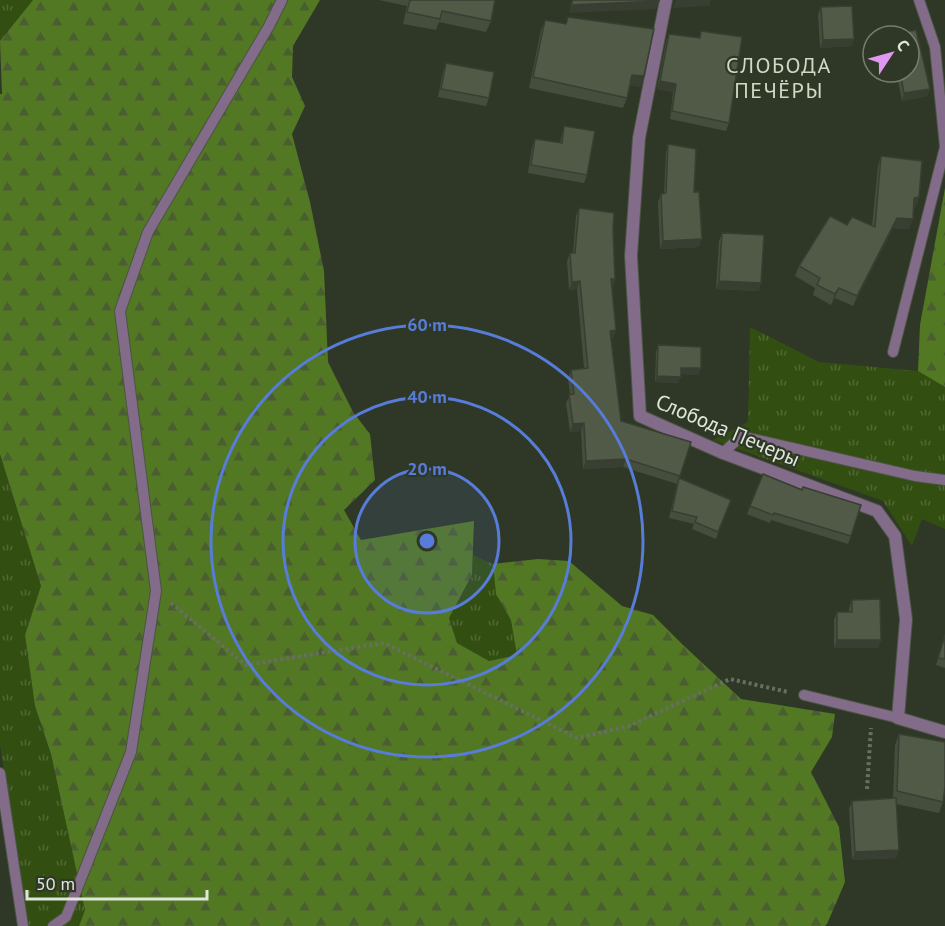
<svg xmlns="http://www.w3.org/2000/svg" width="945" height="926" font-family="'PT Sans',sans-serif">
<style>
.grass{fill:url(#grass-tufts)}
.forest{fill:url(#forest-firs)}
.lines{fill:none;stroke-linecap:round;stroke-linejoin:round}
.service-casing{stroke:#4b5443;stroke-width:12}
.minor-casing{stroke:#4b5443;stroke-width:14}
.path{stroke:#676f5f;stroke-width:4;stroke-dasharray:3 3;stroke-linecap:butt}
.service{stroke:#836b8a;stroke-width:10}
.minor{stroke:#836b8a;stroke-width:12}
.wall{fill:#454d3d}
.shaded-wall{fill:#383f32}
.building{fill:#505a47;stroke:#383f32;stroke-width:1.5}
.ring{fill:none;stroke:#577cd9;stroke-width:3}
.labels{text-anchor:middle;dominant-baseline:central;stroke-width:4.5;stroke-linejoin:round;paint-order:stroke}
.street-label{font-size:21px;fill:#dfe6da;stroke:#2f3826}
.neighbourhood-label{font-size:22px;letter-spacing:1.5px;fill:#cedac4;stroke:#2f3826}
.centre{fill:#577cd9;stroke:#2f3826;stroke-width:3}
.ring-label{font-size:18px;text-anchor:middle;font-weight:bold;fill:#577cd9;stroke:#2f3826;stroke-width:4.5;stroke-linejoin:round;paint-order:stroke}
</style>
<defs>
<pattern id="grass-tufts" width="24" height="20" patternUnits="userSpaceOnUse" patternTransform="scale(1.5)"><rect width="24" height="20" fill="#334e11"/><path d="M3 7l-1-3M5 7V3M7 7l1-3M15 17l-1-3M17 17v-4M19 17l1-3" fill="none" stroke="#506833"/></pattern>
<pattern id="forest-firs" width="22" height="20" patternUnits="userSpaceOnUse" patternTransform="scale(1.5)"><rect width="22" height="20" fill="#527824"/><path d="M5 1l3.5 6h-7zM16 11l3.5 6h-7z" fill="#4a5e32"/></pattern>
</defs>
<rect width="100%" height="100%" fill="#2f3826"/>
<g class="grass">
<path d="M0,0H33L0,41Z"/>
<path d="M750,327L819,362L918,371L945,387V529L922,519L912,546L883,501L713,440L748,422Z"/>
<path d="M0,454L41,586L25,635L35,706L51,754L85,910L79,926H28L0,745Z"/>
<path d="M473,555L493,564L496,594L512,620L517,655L489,661L457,643L449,618L472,576Z"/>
</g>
<g class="forest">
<path d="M33,0H320L293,46L292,77L305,106L292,134L310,202L324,271L328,362L353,412L370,434L375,480L344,510L361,540L474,521L472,575L449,618L457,643L489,661L517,655L511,620L496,594L493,564L538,559L569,561L622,606L653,615L682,644L741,699L835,714L832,737L811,772L839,827L845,882L827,924L825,926H79L85,910L51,754L35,706L25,635L41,586L0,454V94H2L0,41Z"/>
<path d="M945,188V387L918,371L920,325Z"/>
</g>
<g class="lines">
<g class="service-casing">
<g id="service">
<path d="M893,352L945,147L935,47L919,0"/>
<path d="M723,453L741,436L915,476L945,480"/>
<path d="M804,695L898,718"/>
<path d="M0,773L23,926"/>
<path d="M53,926L66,917L131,752L156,591L120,311L148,232L269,26L282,0"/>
</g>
</g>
<g class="minor-casing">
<path id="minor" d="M666,0L639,138L631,256L640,416L723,453L877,511L895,536L906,619L898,718L945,732"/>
</g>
<g class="path">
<path d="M171,603L246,665L384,643L577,738L629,726L730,679L788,692"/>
<path d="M867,789L871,728"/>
</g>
<use href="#service" class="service"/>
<use href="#minor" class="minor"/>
</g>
<g class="wall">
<path d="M379,0H495L491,21L486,32L439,22L436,30L403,24L407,6Z"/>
<path d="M821,7L854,39L851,46L820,48L818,15Z"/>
<path d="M568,17L641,87L629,85L627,98L623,108L529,88L541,30L545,20L566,24Z"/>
<path d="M916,30L930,89L927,96L902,101L896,72H909V36H892L893,34Z"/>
<path d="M701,31L729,123L726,131L670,119L673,92L657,89L666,42L669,34L699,38Z"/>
<path d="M446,63L489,98L486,106L438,97L443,71Z"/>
<path d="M564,126L587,175L584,183L528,173L532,147L535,139L560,143L562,134Z"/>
<path d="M668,144L694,192L699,247L660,249L658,202L661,194L664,193L666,152Z"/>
<path d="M881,156L919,197L915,208H914L909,229L893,228L853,306L835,298L831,305L813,295L815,288L795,276L799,266L847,225L872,226L878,166Z"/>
<path d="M579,208L613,229L615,279L612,287L616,330L613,338H611L621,421L691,442L679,478L731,500L716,539L692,529L694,524L669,518L677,484L623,467L583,469L581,431L570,432L566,403L570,395L568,378L571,370L584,368L577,289L569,290L567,261L570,253H573L576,216Z"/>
<path d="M722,233L759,291L716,289L719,241Z"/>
<path d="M658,345L701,368L698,375L681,374L678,383L655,382L656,352Z"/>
<path d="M763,474L851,536L848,544L771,520L770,523L747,514Z"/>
<path d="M852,600L881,640L878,648H834V620L837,612H849V608Z"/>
<path d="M945,634V668L936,665Z"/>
<path d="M899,734L943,802L939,813L896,804L899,850L896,858L852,860L849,809L852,801L893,799L895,745Z"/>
</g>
<g class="shaded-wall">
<path d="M676,0H711L709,6L673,8Z"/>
<path d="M659,1L656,9L569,13L571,5Z"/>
<path d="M854,39L851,46L820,48L823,40Z"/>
<path d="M632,75L644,76L641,87L628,85Z"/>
<path d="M660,81L676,84L673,92L657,89Z"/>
<path d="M930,89L927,96L902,101L904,93Z"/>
<path d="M919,197L915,208H910L914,198Z"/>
<path d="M897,218L913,219L909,229L893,228L853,306L857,296Z"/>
<path d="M702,239L699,247L660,249L663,241Z"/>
<path d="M611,279H615L613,287H608Z"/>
<path d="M580,281L577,289L569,290L572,282Z"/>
<path d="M719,281L761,283L759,291L716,289Z"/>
<path d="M839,288L835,298L831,305L835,294Z"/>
<path d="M616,330L613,338L607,339L610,331Z"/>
<path d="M681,368H701L698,375L679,374Z"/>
<path d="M657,376L681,377L678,383L655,382Z"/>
<path d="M584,423L581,431L570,432L573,424Z"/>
<path d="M626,459L623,467L583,469L586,461Z"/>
<path d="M837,640H881L878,648H834Z"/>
<path d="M899,850L896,858L852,860L855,852Z"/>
</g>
<g class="building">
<path d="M410,0H495L491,21L442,11L440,19L407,12Z"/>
<path d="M573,0H659V1L571,5Z"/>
<path d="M852,6L854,39L823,40L821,7Z"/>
<path d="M568,17L654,29L644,76L632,75L627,98L533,77L545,20L566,24Z"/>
<path d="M916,30L930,89L904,93L900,72H909V36H893V34Z"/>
<path d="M701,31L742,37L729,123L672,111L676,84L660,81L669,34L700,38Z"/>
<path d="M446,63L494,72L489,98L441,89Z"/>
<path d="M564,126L595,131L587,175L531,165L535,139L562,143Z"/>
<path d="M668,144L696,149L694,192H699L702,239L663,241L661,194L666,193Z"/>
<path d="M881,156L922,161L919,197L914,198L913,219L897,218L857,296L839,288L835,294L817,285L820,278L799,266L830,216L847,225L852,217L875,227Z"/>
<path d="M579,208L614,213L613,229L615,279H611L616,330L610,331L621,421L691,442L680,476L626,459L586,461L584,423L573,424L569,395L574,394L571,370L588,368L580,281L572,282L570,253H575Z"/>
<path d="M722,233L764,235L761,283L719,281Z"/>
<path d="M658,345L701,347V368H681V377L657,376Z"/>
<path d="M763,474L802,490L803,487L861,505L851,536L774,513L773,515L750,506Z"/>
<path d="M679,478L731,500L718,532L695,522L697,517L672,511Z"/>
<path d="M880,599L881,640H837V612H852V600Z"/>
<path d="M945,636V659L938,658Z"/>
<path d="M899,734L945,742V787L943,802L897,791Z"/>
<path d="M896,798L899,850L855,852L852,801Z"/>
</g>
<circle cx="427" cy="541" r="72" fill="#577cd9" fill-opacity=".12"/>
<g class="ring">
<circle cx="427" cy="541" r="72"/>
<circle cx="427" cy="541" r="144"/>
<circle cx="427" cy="541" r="216"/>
</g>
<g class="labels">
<g class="street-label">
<text transform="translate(728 430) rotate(23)">Слобода Печеры</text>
</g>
<g class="neighbourhood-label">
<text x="779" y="65">СЛОБОДА<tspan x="779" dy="25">ПЕЧЁРЫ</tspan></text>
</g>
</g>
<circle cx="427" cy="541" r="9" class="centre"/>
<g class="ring-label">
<text x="427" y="331">60 m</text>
<text x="427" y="403">40 m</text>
<text x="427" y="475">20 m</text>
</g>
<g transform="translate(891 54) rotate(54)"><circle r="28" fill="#2f3826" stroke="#757e6e" stroke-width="1.5"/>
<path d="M0-4.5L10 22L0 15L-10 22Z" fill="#de98f2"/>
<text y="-9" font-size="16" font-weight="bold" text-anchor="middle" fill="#dfe6da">С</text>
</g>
<path d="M27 890v9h180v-9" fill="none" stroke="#dfe6da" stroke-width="3"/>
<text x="36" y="890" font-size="18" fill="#dfe6da" stroke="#2f3826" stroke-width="4.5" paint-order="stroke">50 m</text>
</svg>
